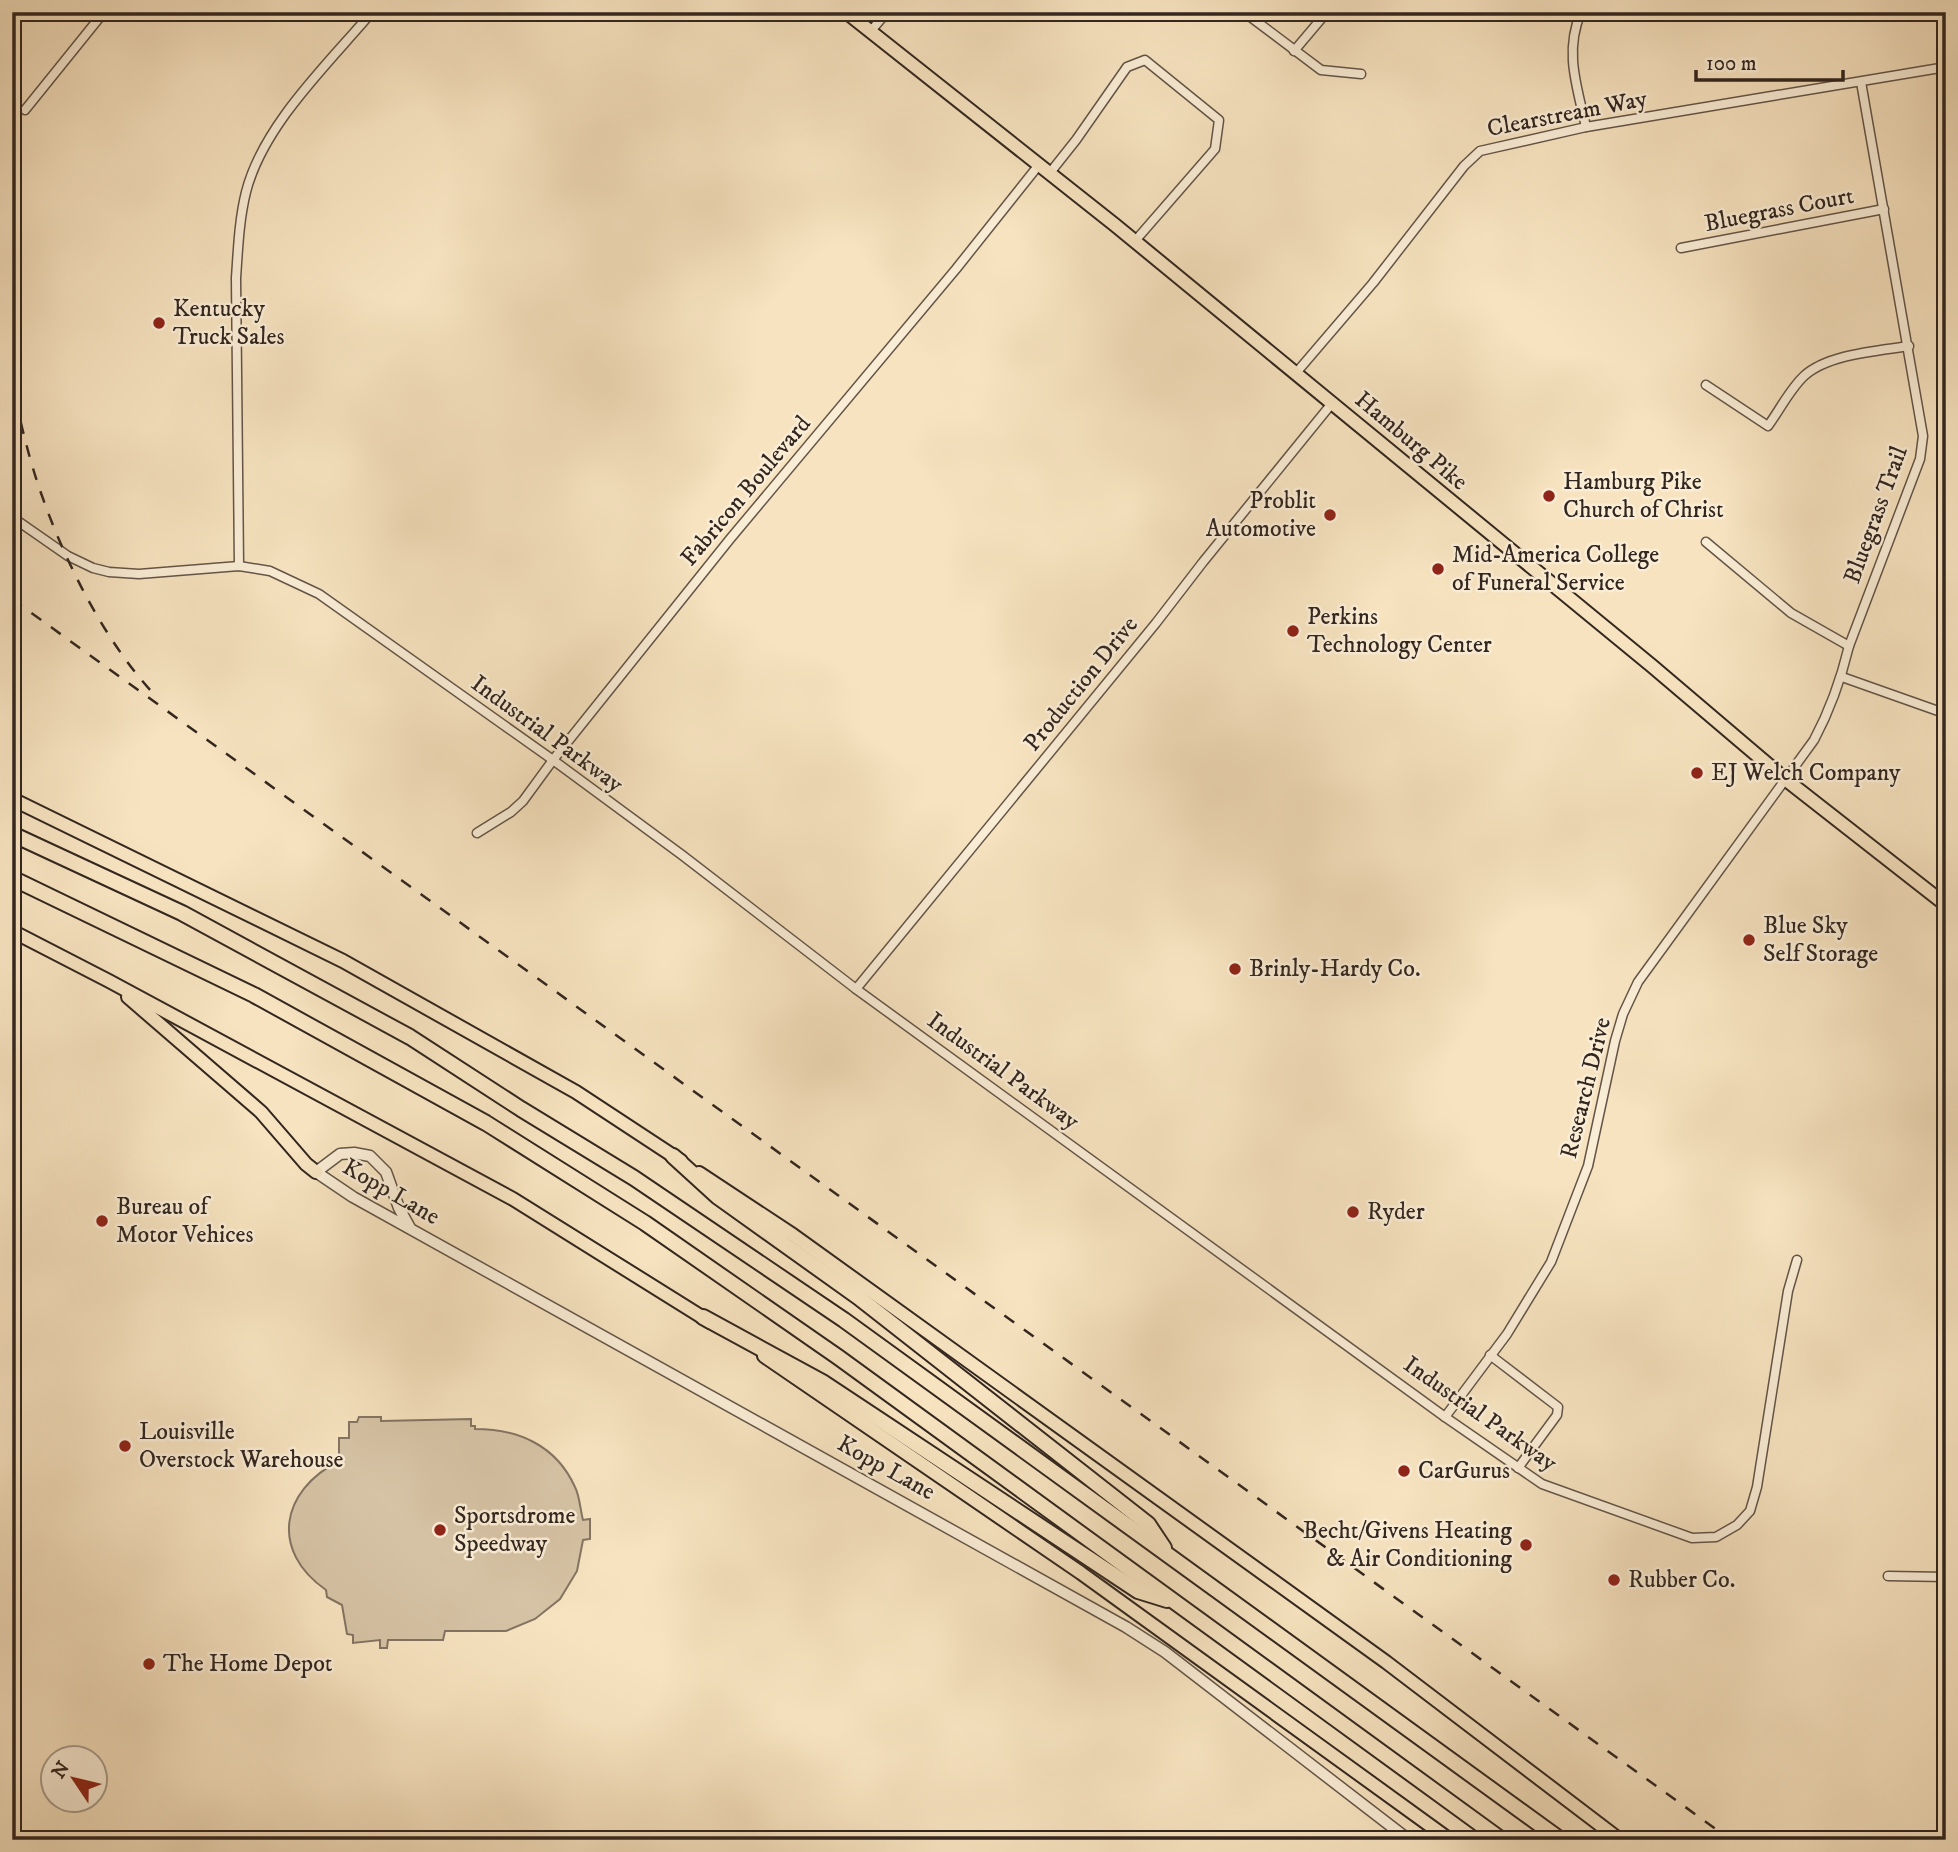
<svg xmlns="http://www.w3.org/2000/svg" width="1958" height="1852" font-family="'IM FELL DW Pica',serif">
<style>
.green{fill:#d6c3a5;stroke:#847462;stroke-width:2}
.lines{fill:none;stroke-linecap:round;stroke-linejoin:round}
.minor-casing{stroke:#635547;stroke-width:11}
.tertiary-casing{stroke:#635547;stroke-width:13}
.primary-casing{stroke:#32261f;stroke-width:16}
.motorway-casing{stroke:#32261f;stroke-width:18}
.minor{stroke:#faedd6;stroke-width:8}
.tertiary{stroke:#faedd6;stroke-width:10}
.primary{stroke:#f7e3c0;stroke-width:12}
.motorway{stroke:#f7e3c0;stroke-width:14}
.rail{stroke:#32261f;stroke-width:2.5;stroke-dasharray:12 12;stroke-linecap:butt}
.poi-dot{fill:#8f2418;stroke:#faedd6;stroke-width:2.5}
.labels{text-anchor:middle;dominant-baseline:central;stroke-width:5;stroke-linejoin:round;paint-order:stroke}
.street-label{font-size:24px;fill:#32261f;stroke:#faedd6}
.poi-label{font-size:24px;fill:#32261f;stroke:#faedd6;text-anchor:start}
</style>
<rect width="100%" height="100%" fill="#f7e3c0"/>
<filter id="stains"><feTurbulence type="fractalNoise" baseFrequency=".00286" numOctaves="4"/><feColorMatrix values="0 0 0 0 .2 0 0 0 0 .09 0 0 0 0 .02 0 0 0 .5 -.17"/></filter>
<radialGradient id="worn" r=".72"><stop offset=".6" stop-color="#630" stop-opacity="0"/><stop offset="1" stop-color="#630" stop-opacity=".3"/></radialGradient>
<path class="green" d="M359,1417H381V1421L471,1419V1426H475V1429C518,1429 556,1445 575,1487C580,1497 580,1509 583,1520L590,1519V1539L583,1540L577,1571L560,1599L535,1619L506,1631H445L443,1640H388L387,1648H380V1640L353,1643V1635L347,1634L342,1605L327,1597L326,1590C270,1551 280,1491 339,1461V1438H349V1422H357Z"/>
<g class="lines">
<g class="minor-casing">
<g id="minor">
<path d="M1244,12L1321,70L1361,74"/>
<path d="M1581,12C1564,52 1577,86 1586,127"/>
<path d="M870,32L887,12"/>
<path d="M1294,51L1327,12"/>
<path d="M25,110L104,12"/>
<path d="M1049,174L1076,140L1127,67L1145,60L1219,120L1215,149L1135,241"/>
<path d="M1681,248L1884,209"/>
<path d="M1296,373L1373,283L1464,166L1480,151L1586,127L1946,67"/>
<path d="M1706,385L1768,426C1779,411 1790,389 1804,376C1828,354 1878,351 1909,346"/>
<path d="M12,517L68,556L93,568L109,572L139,574L239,566L270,571L319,594L553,760L682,855L856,989L1445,1417L1542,1484L1692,1538L1716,1537L1737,1525L1750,1511L1757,1487L1788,1291L1797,1260"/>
<path d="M1706,542L1791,613L1849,646"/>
<path d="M239,566L236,278C238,250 239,220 246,192C263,125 328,64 372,12"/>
<path d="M1842,677L1941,712H1946"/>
<path d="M477,833L511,812L523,801L553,760L730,539L956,269L1038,166"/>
<path d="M856,989L1156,623L1203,562L1333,402"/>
<path d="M1490,1355L1558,1407L1557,1415L1518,1468"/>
<path d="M1445,1417L1507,1334L1551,1262L1588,1166L1615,1041L1623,1014L1638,982L1814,740C1830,710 1841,679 1849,646L1920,459L1923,436L1861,82"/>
<path d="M1888,1576L1946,1577"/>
</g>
</g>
<g class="tertiary-casing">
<path id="tertiary" d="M410,1228L399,1208L386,1172L370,1156L354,1153L340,1154L316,1172L353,1197L1126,1627L1165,1652L1409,1840"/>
</g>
<g class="primary-casing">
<g id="primary">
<path d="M846,12L1115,225L1652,666L1785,779L1946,905"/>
<path d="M12,799L343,961L576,1092L681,1161"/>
<path d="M12,931L109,981L513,1199L710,1322"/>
<path d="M128,997L261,1112L306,1164L316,1172"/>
<path d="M699,1173L793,1235L1386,1662L1620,1840"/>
<path d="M764,1356L1081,1573L1450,1840"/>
</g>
</g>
<g class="motorway-casing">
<g id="motorway">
<path d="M12,834L182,913L410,1037L521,1109L634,1178L844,1320L1561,1840"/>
<path d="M12,878L254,995L486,1123L645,1223L838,1357L1502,1840"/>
<path d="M673,1156L718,1197L858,1297L1148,1524L1164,1548"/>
<path d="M703,1317L824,1383L1138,1591L1167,1600"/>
</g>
</g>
<use href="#minor" class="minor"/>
<use href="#tertiary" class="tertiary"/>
<use href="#primary" class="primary"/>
<use href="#motorway" class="motorway"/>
<g class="rail">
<path d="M12,375C16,396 19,418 25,439C45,522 94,629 152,692"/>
<path d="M12,599L1731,1840"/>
</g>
</g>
<g class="poi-dot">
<circle cx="159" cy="323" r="7"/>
<circle cx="1549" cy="496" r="7"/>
<circle cx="1330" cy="515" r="7"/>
<circle cx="1438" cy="569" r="7"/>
<circle cx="1293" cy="631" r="7"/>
<circle cx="1697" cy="773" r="7"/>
<circle cx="1749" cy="940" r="7"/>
<circle cx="1235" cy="969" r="7"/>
<circle cx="1353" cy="1212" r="7"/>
<circle cx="102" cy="1221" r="7"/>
<circle cx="125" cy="1446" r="7"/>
<circle cx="1404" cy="1471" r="7"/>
<circle cx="440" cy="1530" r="7"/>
<circle cx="1526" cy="1545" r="7"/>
<circle cx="1614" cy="1580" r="7"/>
<circle cx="149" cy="1664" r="7"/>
</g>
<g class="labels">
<g class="street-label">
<text transform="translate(1567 114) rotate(-11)">Clearstream Way</text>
<text transform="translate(1779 210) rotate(-11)">Bluegrass Court</text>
<text transform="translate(1411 441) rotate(40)">Hamburg Pike</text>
<text transform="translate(746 491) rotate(-50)">Fabricon Boulevard</text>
<text transform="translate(1876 515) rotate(-70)">Bluegrass Trail</text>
<text transform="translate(1081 684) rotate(-51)">Production Drive</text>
<text transform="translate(547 734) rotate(36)">Industrial Parkway</text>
<text transform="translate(1003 1071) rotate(36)">Industrial Parkway</text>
<text transform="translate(1586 1088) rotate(-76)">Research Drive</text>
<text transform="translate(391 1192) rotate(30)">Kopp Lane</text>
<text transform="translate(1480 1414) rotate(35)">Industrial Parkway</text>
<text transform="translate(886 1468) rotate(29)">Kopp Lane</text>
</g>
<g class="poi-label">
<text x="173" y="309">Kentucky<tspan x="173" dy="28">Truck Sales</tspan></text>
<text x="1563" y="482">Hamburg Pike<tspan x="1563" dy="28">Church of Christ</tspan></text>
<text x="1316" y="501" text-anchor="end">Problit<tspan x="1316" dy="28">Automotive</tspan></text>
<text x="1452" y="555">Mid-America College<tspan x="1452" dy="28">of Funeral Service</tspan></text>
<text x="1307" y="617">Perkins<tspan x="1307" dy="28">Technology Center</tspan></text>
<text x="1711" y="773">EJ Welch Company</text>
<text x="1763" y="926">Blue Sky<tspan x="1763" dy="28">Self Storage</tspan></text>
<text x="1249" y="969">Brinly-Hardy Co.</text>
<text x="116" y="1207">Bureau of<tspan x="116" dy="28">Motor Vehices</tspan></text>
<text x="1367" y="1212">Ryder</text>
<text x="139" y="1432">Louisville<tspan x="139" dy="28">Overstock Warehouse</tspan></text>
<text x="1418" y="1471">CarGurus</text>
<text x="454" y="1516">Sportsdrome<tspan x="454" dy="28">Speedway</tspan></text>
<text x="1512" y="1531" text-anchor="end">Becht/Givens Heating<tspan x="1512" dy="28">&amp; Air Conditioning</tspan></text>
<text x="1628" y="1580">Rubber Co.</text>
<text x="163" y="1664">The Home Depot</text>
</g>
</g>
<rect width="1958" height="1852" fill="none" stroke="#f7e3c0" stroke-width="42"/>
<rect x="14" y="14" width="1930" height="1824" fill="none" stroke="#32261f" stroke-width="3.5"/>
<rect x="21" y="21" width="1916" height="1810" fill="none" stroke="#32261f" stroke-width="2"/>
<g transform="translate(74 1779) rotate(305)"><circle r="33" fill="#faedd6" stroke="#aa9d8d" stroke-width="2"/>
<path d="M0-5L12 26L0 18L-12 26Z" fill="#8f2418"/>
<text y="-10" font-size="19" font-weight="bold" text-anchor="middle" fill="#32261f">N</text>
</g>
<path d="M1696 70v10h147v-10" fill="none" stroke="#32261f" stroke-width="3.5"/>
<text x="1706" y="70" font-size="21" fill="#32261f" stroke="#faedd6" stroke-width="5" paint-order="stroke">100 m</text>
<rect width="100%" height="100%" filter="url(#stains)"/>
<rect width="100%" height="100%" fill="url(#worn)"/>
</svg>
